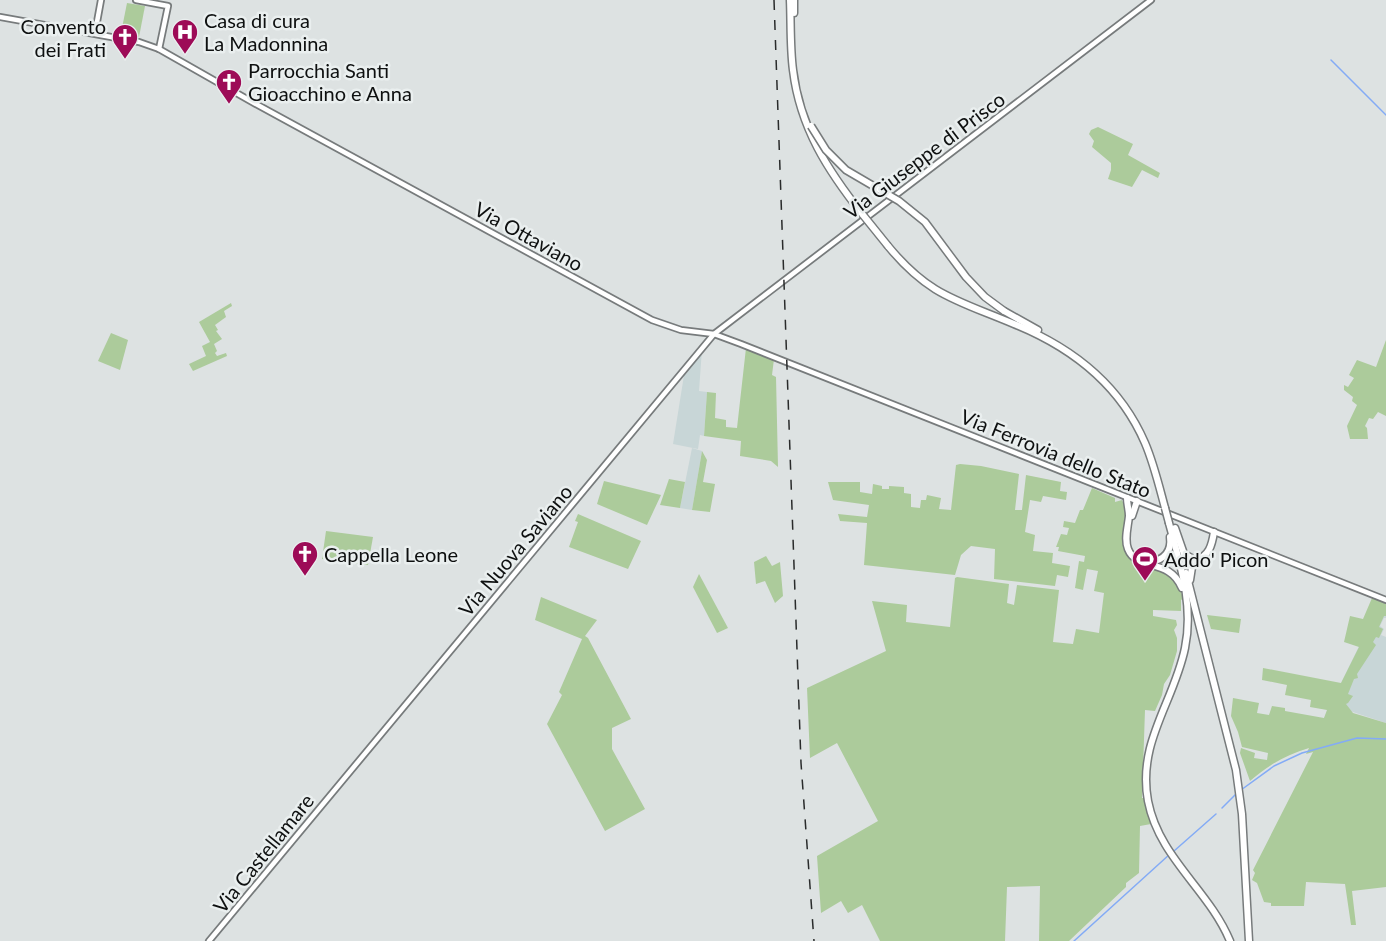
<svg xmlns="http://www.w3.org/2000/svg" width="1386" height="941" font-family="Lato,sans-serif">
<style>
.built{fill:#c8d6d7}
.green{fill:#accb9b}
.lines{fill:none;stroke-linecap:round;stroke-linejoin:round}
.stream{stroke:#83abf6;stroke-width:1.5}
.secondary-casing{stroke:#777b7c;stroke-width:8}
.trunk-casing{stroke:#777b7c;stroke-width:9}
.secondary{stroke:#fff;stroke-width:4.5}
.trunk{stroke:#fff;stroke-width:6}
.rail{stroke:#292b2b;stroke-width:1.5;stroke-dasharray:10 10;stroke-linecap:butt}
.trunk-bridge-casing{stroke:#777b7c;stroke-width:9;stroke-linecap:butt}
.trunk-bridge{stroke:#fff;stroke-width:6}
.labels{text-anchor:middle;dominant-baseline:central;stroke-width:5;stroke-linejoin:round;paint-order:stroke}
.poi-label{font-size:20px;fill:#0e1010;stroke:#eaefef;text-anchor:start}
.street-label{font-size:20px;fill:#0e1010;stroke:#eaefef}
</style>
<rect width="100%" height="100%" fill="#dde2e2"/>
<g class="built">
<path d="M702,349L699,391L707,392L704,436L700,435L698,449L673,444L685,369Z"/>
<path d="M692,448L702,451L692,510L680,508Z"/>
<path d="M1381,601L1386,603V618H1384L1380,626L1384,629L1381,635L1386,637V723L1341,708L1310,747Z"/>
</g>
<g class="green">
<path d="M127,3L145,6L139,37L121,33Z"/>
<path d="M1098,127L1133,144L1128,155L1160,173L1158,178L1142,170L1132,187L1108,179L1111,170V163L1092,147L1094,141L1089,134L1091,130Z"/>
<path d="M231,303L232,306L224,311L226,317L215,325L218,330L216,331L222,339L214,344L217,351L215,353L217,356L226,353L227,356L193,371L189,364L206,356L202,346L210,342L199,322Z"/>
<path d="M111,333L128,340L120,370L98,361Z"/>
<path d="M1386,340V416L1378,412L1373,419L1369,418L1365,426L1367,428L1368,439H1350L1347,426L1357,405L1352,401L1353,397L1344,390V385L1348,387L1354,378L1349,375L1357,360L1376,367Z"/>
<path d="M746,348L774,359L772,375L776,377L778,467L771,461L740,456L741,441L704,436L707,392L716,393L715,418L726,420V427L737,428Z"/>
<path d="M702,451L707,460L703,482L715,484L710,512L692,510Z"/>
<path d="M960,464L981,466L1019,474L1015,510H1022L1026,475L1061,482L1060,491L1067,492L1066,500L1043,496L1041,502L1030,500L1025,532L1035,535L1033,551L1053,553L1052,563L1070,566L1068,577L1057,575L1055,586L994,579L995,549L971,546L961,555L955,575L864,565L867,523L840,521L838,514L867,517L869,505L833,500L828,482H860V492L872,494L873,484L882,486V489H889V486L904,487V493L911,494V507L920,508L921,500H926L927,495L941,498L939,509L951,510L956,465Z"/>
<path d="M669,479L685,482L680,508L660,505Z"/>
<path d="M604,481L661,495L647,525L597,504Z"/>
<path d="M1092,488L1115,498V502L1122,500L1127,513L1125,540L1133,560C1156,567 1178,573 1183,599L1181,600V611L1153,610V616L1176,620L1177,625L1174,630L1177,638V651L1170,675L1164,684L1162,695L1155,711L1145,710L1142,798H1145L1151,824L1140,826L1139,873L1126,883V887L1069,941H1039L1040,886L1007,887L1005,941H880L862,905L848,913L841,901L821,913L817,856L878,821L837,743L810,758L807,688L886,651L872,601L907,605L906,622L950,627L955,578L957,577L1009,584L1007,603L1014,605L1017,585L1059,590L1053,642L1073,644L1076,629L1099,633L1104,593L1094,591L1098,571L1087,569L1083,590L1075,588L1079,561L1084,562L1085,556L1058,551L1059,547H1056L1061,534L1067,535L1069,528L1063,527L1064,521L1075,523L1080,510H1083Z"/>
<path d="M578,514L641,541L628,569L569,547L578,522L575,521Z"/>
<path d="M326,531L373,537L368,565L322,559Z"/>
<path d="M766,556L772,566L780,562L783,596L775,603L765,581L756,584L754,562Z"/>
<path d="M699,574L728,628L717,633L693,587Z"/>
<path d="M541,597L597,620L585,636L588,638L631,719L612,728V749L645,809L605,831L547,724L562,695L559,692L582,639L535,620Z"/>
<path d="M1372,598L1386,604V616H1384L1379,627L1383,629L1379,638L1376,637L1373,642L1376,645L1357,674L1358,678L1354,679L1348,694L1353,696L1348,703L1346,704L1353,713L1386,723V887L1352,891L1356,925H1351L1345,884L1306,882L1304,906H1271V903L1264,902L1257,883L1252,880L1255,873L1253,870L1313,752L1306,754L1309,748C1286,755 1268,765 1250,781L1240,753L1241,748L1255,753L1254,758L1267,760L1268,753L1242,747L1238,732L1231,716L1233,698L1259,703L1257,713L1269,715L1272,706L1285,708V711L1324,718L1327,710L1310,707L1311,700L1285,695L1287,685L1262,680L1263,668L1341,683L1359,647L1344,642L1350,616L1363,619Z"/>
<path d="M1207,615L1241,619L1239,633L1211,629Z"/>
</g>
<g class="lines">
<g class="stream">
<path d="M1331,60L1386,115"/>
<path d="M1241,790L1274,766L1302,753L1357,738L1386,739"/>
<path d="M1222,808L1237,793"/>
<path d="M1174,851L1216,814"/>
<path d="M1074,941L1170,854"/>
</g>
<g class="secondary-casing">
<g id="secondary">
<path d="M136,0L168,6L159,49"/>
<path d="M0,17L139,42L159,49L254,103L652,320L681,330L714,334L741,344L1386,600"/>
<path d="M95,33L101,0"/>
<path d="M209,941L714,334L1151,0"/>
</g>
</g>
<g class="trunk-casing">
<g id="trunk">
<path d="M790,0C791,23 790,47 793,70C800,128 828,171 863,215"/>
<path d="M794,0V13"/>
<path d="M888,246C929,296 957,300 1014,324C1071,347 1120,385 1145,443C1154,464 1159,486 1165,508"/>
<path d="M1004,311L1038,330"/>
<path d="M1127,498C1127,504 1129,510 1129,516C1128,527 1124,539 1128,549C1137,572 1169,557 1182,588"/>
<path d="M1132,516L1137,501"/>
<path d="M1169,523C1180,564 1194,605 1185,648C1174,702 1137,742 1148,801C1159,858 1209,890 1230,941"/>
<path d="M1175,528L1184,554L1195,560C1209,557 1212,545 1214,532"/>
<path d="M1150,562C1164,560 1172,552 1170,537"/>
<path d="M1186,573L1236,770L1242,814L1249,941"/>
<path d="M1190,580L1192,567L1199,561"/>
</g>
</g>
<use href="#secondary" class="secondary"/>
<use href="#trunk" class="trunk"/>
<path class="rail" d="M774,0L801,763L814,941"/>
<g class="trunk-bridge-casing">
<g id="trunk-bridge">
<path d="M811,126L826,150L846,170L899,201L925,222L966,277L985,297L1004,311"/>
<path d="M863,215L888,246"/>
<path d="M1165,508L1169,523"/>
</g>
</g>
<use href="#trunk-bridge" class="trunk-bridge"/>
</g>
<defs>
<g id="hospital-pin" transform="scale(1.35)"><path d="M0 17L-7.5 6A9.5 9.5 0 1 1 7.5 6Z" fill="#9d0b57" stroke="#eaefef"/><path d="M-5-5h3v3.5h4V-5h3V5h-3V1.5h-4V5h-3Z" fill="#fff"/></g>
<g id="church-pin" transform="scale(1.35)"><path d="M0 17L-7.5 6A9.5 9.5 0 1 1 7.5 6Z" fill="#9d0b57" stroke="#eaefef"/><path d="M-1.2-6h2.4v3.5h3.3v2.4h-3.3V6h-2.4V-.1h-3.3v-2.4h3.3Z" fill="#fff"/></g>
<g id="stadium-pin" transform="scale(1.35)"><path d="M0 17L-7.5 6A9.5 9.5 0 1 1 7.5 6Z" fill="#9d0b57" stroke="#eaefef"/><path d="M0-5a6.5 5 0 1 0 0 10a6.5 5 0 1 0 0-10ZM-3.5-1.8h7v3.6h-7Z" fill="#fff"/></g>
</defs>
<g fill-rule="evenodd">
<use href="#hospital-pin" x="185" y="32"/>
<use href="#church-pin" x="125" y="37"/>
<use href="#church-pin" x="229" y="82"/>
<use href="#church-pin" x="305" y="554"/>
<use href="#stadium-pin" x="1145" y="559"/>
</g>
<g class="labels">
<g class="poi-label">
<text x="204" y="20">Casa di cura<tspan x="204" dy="23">La Madonnina</tspan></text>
<text x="106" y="26" text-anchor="end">Convento<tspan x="106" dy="23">dei Frati</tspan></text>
<text x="248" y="70">Parrocchia Santi<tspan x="248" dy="23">Gioacchino e Anna</tspan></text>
<text x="324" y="554">Cappella Leone</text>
<text x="1164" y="559">Addo' Picon</text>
</g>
<g class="street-label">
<text transform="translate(924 155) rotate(-37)">Via Giuseppe di Prisco</text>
<text transform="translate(529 236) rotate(29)">Via Ottaviano</text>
<text transform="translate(1056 453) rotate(22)">Via Ferrovia dello Stato</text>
<text transform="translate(515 550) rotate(-50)">Via Nuova Saviano</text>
<text transform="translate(263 853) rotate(-51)">Via Castellamare</text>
</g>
</g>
</svg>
